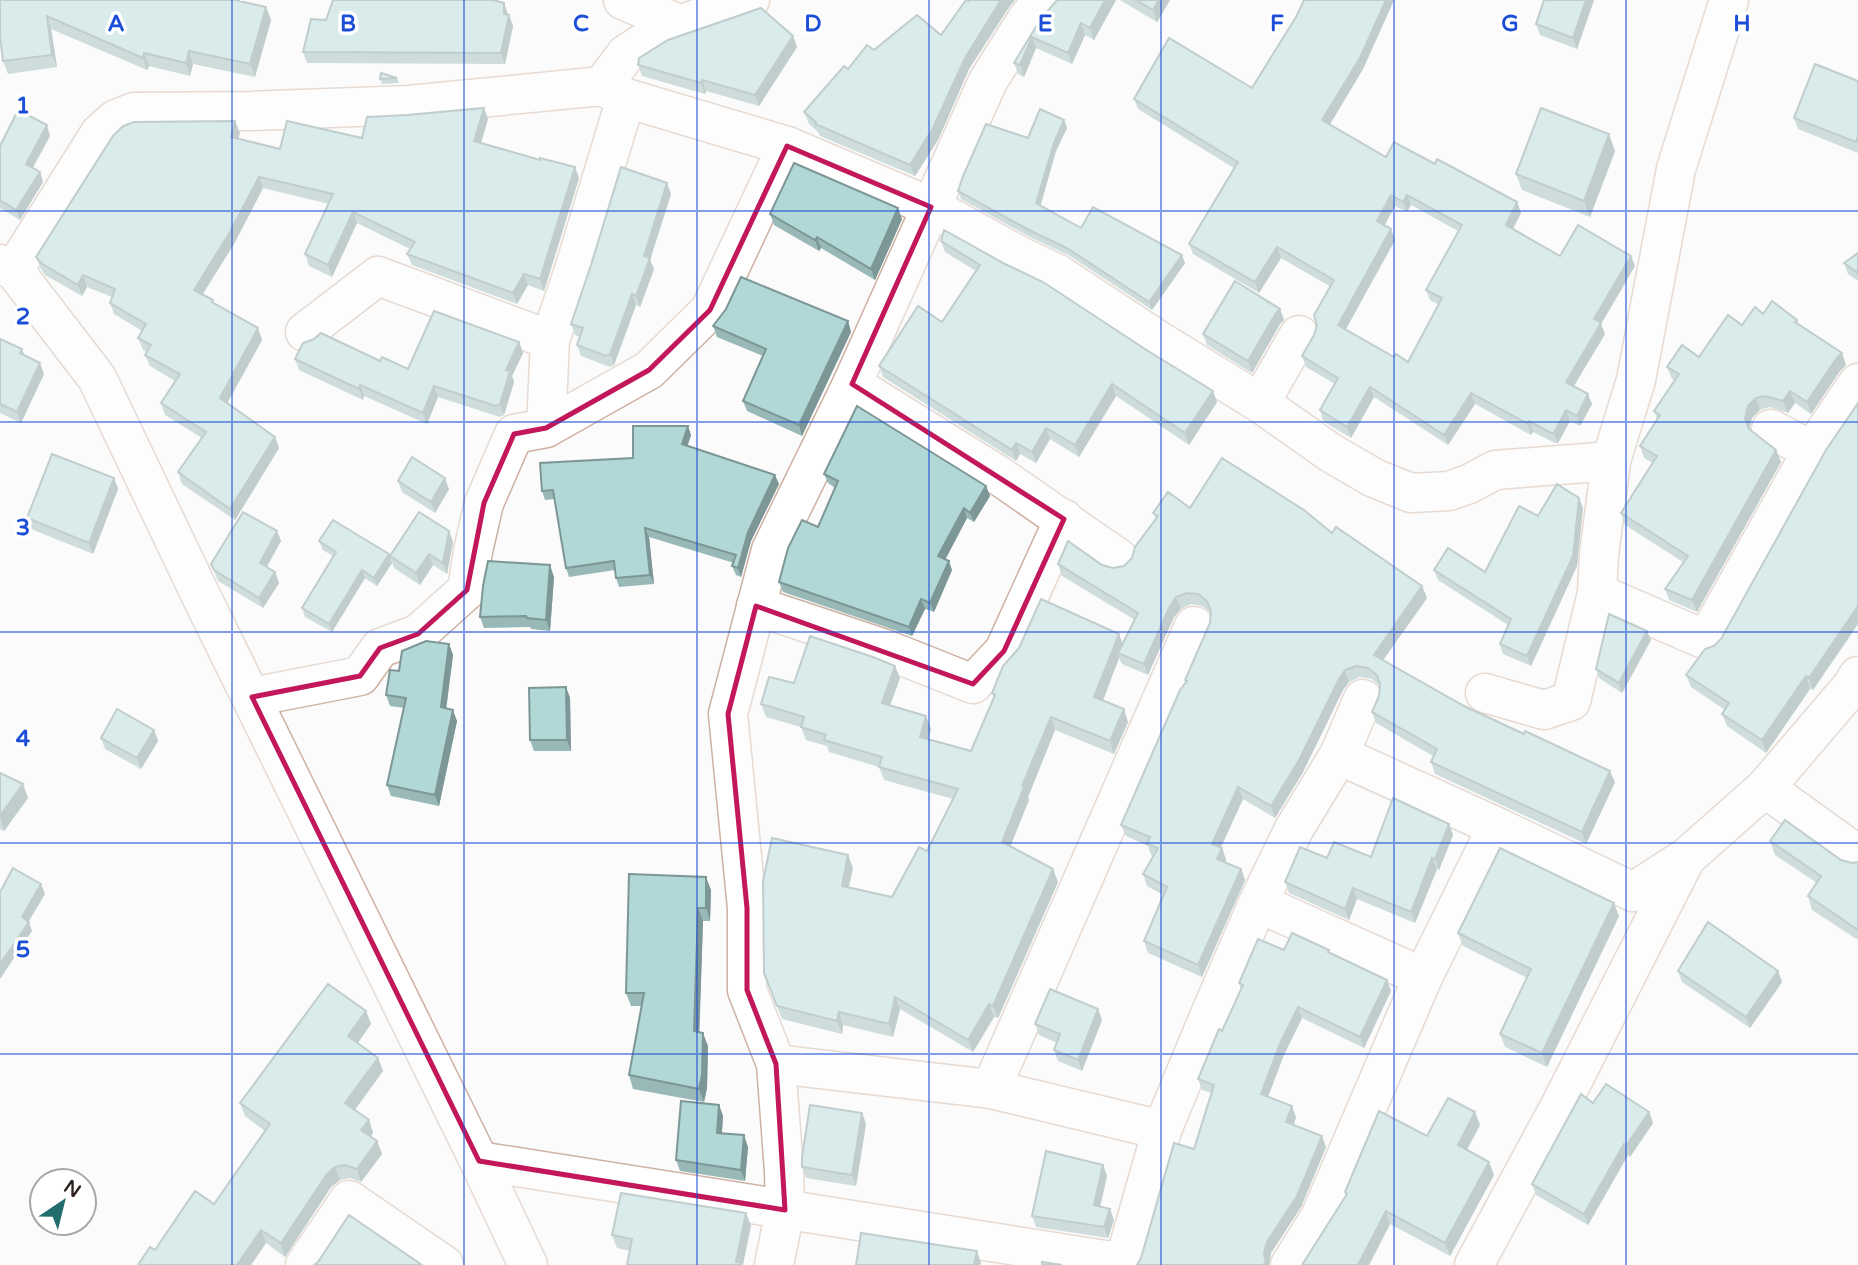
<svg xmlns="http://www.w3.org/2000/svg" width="1858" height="1265" font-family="'Varela Round',sans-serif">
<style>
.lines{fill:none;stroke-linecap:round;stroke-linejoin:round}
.minor-casing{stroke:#ceb1a3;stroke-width:41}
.minor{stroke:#fff;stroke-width:38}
.wall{fill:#99b9b9;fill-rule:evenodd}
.shaded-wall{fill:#7d9696}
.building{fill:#b2d7d7;stroke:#7d9696;stroke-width:2;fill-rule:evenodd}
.marked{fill:none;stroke:#c2185b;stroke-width:5;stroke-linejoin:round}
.grid{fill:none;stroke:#1d4ed8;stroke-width:2;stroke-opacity:0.55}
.grid-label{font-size:23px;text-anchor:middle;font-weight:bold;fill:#1d4ed8;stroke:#fff;stroke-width:7;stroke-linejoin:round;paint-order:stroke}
</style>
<rect width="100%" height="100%" fill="#fafbfa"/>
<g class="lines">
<g class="minor-casing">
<g id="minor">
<path d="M623,0L681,25"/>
<path d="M602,86L626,98L787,146L931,207L1020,256L1058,274L1161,342L1260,403L1331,453L1374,478L1411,493L1449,491L1469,484L1495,470L1611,461"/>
<path d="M0,264L14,270L97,378L202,598L479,1161L528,1265"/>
<path d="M14,270L100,133L116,119L134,112L251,111L409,105L602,86L626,54L662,31L750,0"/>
<path d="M305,332L378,276L550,340"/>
<path d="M852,384L998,475L1118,558"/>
<path d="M1260,403L1299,335"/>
<path d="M546,428L649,370L710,310L787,146"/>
<path d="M1771,429L1812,451"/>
<path d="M1597,593L1706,640L1812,451L1858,383"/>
<path d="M756,606L885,649L973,684L1004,651L1064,519"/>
<path d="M1485,693L1544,710L1571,701L1597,593L1599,555L1611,461L1636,380L1676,169L1729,0"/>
<path d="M252,697L360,676L380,648L418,634L467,590L473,551L484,503L514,434L546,428L550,340L574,270L626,98"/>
<path d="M1339,755L1497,827L1633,892L1687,857L1765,788L1852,686L1858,676"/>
<path d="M1765,788L1858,855"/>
<path d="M1258,903L1423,977"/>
<path d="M776,1064L991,1089L1162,1130"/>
<path d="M991,1089L1194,626"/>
<path d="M479,1161L1124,1263L1162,1130L1208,1019L1258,903L1294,829L1339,755L1363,699"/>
<path d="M305,1265L349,1200L444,1265"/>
<path d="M774,1265L785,1210L784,1171L776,1064L747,990V908L728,714L771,550L852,384L988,81L1027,19L1043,0"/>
<path d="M1290,1265L1320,1217L1423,977L1497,827"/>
<path d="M1474,1265L1560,1106L1686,858"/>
</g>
</g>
<use href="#minor" class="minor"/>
</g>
<g class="wall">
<path d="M0,0L244,2L266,7L271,20L255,77L193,64L190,76L149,66L147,70L51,29L57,67L8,74L3,61Z"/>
<path d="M1116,0L1094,40L1085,35L1072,64L1036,48L1024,77L1018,74L1014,63L1055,2Z"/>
<path d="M1120,0H1170L1157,22Z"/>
<path d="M1304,0H1394L1363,69L1330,124L1386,157L1435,164L1517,202L1521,213L1513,229L1560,256L1635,266L1601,324L1605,334L1574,386L1592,404L1580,426L1570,421L1558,443H1555L1533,432L1531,435L1475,404L1448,445L1374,397L1351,438L1323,421L1320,410L1335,384L1306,367L1302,356L1314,335L1331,287L1281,258L1259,293L1193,254L1189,244L1234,168L1138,109L1134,99L1252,88L1296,17ZM1411,205L1458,231L1426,290L1430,300L1439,305L1408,362L1394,357L1346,329L1395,240L1384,225L1395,206L1407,212Z"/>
<path d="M1594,0L1577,49L1540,35L1536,24Z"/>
<path d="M969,1L1009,7L969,69L938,140L915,176L820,136L818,132L809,124L804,112L848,69L874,50L941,35Z"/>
<path d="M508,14L513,26L505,64L307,63L303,52L326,20Z"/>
<path d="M793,36L797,47L759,106L706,91L705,94L642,76L638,65Z"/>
<path d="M397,78L399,83L382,84L380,79Z"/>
<path d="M1858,81V153L1798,129L1794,118Z"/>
<path d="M484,108L488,119L481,143L579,178L544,291L528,285L517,304L412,265L407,254L410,249L357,223L332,277L309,266L305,254L329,204L263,188L234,244L203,294L214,303L258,328L262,340L227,403L275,437L279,448L235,520L182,484L178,472L202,438L165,415L161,403L175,381L150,366L145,355L147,352L143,350L138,338L142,331L114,314L110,303L112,297L87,287L82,296L45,275L41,269L36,257L240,133L238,139L280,149L362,138L407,115Z"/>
<path d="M1064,120L1067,128L1056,151L1040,206L1081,228L1185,263L1152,310L1070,256L1030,237L961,199L958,191L1028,138Z"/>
<path d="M50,136L33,168L40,172L43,182L20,220L0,208V146Z"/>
<path d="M1615,151L1590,217L1522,190L1516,174Z"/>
<path d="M671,194L650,260L654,269L640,307L636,305L614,365L610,367L581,356L577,345L580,337L575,335L571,324Z"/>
<path d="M770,214L902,219L875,280L821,248L819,251L774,225Z"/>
<path d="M941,241L1217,402L1189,445L1116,396L1079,457L1050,439L1036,463L1020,454L1016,461L883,377L879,366L942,322L976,271L945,252Z"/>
<path d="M1858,253V281L1848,274L1844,263Z"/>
<path d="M1280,309L1284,320L1280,324L1252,373L1207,345L1203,334Z"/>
<path d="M1763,314L1797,320L1799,325L1846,365L1840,371L1811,414L1795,403L1788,413L1770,407L1760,410L1752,418L1749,430L1776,450L1781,462L1697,612L1669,600L1665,589L1683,562L1625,525L1621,513L1653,463L1644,458L1640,446L1657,419L1654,411L1675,381L1672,379L1667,367L1699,357L1742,325Z"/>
<path d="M848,321L851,332L802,436L747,411L743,401L763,356L717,337L713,326Z"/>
<path d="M0,339L22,349L25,355L44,374L21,423L0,413Z"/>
<path d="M519,342L523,353L512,376L514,382L504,415L500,417L438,397L427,424L364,396L363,400L299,370L295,359L380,361L408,369Z"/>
<path d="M1858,403V624L1813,690L1810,689L1766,753L1727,726L1722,714L1725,710L1691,687L1686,675L1721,639Z"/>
<path d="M691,435L687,446L779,484L751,541L741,577L736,575L732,566L734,563L649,537L654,584L619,587L616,578L615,570L569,577L566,568L555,499L545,500L542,491L633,458Z"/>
<path d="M824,474L986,486L990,496L974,522L967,518L945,559L952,570L934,612L925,609L912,636L783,592L779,582L818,527L835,488L828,483Z"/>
<path d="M114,478L118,489L93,554L31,529L27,518Z"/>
<path d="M398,481L449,489L435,513L402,492Z"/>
<path d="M1190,508L1332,533L1422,586L1427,598L1383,660L1464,706L1615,782L1586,844L1435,774L1431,762L1433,756L1376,723L1372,712L1379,696L1380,686L1372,679L1360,677L1349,682L1343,690L1303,772L1275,818L1243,799L1220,848H1222L1226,860L1225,863L1241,869L1245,880L1202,977L1148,953L1144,941L1163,895L1147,886L1143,874L1153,856L1151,855L1148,846L1126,836L1121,825L1186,683L1185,680L1210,623L1211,613L1202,606L1191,604L1181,609L1174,617L1148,675L1122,664L1119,658L1103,701L1128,722L1114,754L1055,730L1028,797L1029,800L1010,846L1058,882L998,1018L994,1017L973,1052L900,1009L893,1037L843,1025L842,1034L782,1019L764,973L853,868L849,887L892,897L927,851L953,799L884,780L879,767L829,752L827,746L806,740L801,727L766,717L761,704L794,683L900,678L890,706L926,716L931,729L928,739L971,751L994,698L992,693L1119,634L1122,644L1135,620L1062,576L1058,564L1102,565L1113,568L1124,566L1132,558L1156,520L1153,513Z"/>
<path d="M1583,508L1577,566L1531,666L1503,654L1500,644L1508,625L1438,580L1434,570L1485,572L1538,516Z"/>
<path d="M277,531L281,541L267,567L275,572L279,583L263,608L218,581L211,564Z"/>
<path d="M449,531L453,542L447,574L433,565L420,585L394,568L390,556Z"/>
<path d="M319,541L389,554L392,563L377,586L365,578L332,632L305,617L302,608L333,556L323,550Z"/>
<path d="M554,577L550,631L531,629L530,627L484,628L480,617Z"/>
<path d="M1651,640L1622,693L1599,678L1596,669Z"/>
<path d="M449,644L453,655L446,708L457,721L439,806L391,796L387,785L404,708L390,706L386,695L399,671Z"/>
<path d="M566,687L570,698L571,751H534L530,740Z"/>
<path d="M154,730L158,741L141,769L105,749L101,738Z"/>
<path d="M0,773L28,798L4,831L0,829Z"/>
<path d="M1449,824L1453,835L1439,870L1437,869L1415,923L1357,899L1349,920L1289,893L1285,882L1327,858L1371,857Z"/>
<path d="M1770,841L1852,863L1858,862V940L1812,910L1808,896L1817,883L1775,855Z"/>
<path d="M711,890L710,921H703L699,1032L708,1046L707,1088L704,1102L633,1089L629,1075L641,1006H631L626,993Z"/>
<path d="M1619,916L1547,1067L1505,1047L1500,1034L1527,978L1463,946L1458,933Z"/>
<path d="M1284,950L1330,953L1391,991L1364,1048L1302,1018L1283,1057L1268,1097L1296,1117L1294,1125L1326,1147L1301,1207L1271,1253L1269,1265H1137L1194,1149L1212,1093L1202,1090L1198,1079L1241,990L1239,983Z"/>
<path d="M1678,971H1778L1782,982L1750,1028L1682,982Z"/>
<path d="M1098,1009L1102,1020L1082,1071L1058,1061L1054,1050L1057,1043L1039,1035L1035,1024Z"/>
<path d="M366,1011L371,1024L358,1043L378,1058L383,1071L355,1110L369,1120L373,1133L371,1137L377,1141L382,1154L361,1182L350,1178L340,1180L331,1187L285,1257L266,1243L251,1265H138L155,1250L214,1204L265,1131L245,1116L240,1103Z"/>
<path d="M1593,1103L1649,1112L1653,1123L1630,1157L1628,1155L1588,1225L1536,1195L1532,1184Z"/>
<path d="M719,1105L723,1116L722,1133L748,1147L745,1181L680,1171L676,1160Z"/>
<path d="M862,1113L866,1124L856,1186L806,1178L802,1167Z"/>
<path d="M1480,1125L1467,1150L1494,1175L1450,1256L1390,1224L1369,1265H1302L1346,1196L1345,1192L1427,1136Z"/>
<path d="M1103,1165L1107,1176L1100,1207L1114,1220L1108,1238L1036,1227L1032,1216Z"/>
<path d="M746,1213L751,1226L630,1251L617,1248L612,1235Z"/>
</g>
<g class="shaded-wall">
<path d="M1001,0H1015L1009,7L969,69L938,140L915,176L910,165L965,58Z"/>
<path d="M1105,0H1116L1094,40L1090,28Z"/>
<path d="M1159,0H1170L1157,22L1153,10Z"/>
<path d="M1386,0H1394L1363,69L1326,131L1322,120Z"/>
<path d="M1586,0H1594L1577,49L1573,38Z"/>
<path d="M504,3L508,14V21L509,15L513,26L505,64L501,53Z"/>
<path d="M266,7L271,20L255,77L250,64Z"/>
<path d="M47,16L51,29L57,67L52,55Z"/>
<path d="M1081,23L1085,35L1072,64L1068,53Z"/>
<path d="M793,36L797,47L759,106L755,95Z"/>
<path d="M1032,37L1036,48L1024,77L1020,65Z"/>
<path d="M189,51L193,64L190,76L186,63Z"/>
<path d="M144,53L149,66L147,70L143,58Z"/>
<path d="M702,80L706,91L705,94L701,83Z"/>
<path d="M484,108L488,119L478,153L474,141Z"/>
<path d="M1064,120L1067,128L1056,151L1039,211L1036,203L1054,143Z"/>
<path d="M235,121L240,133L235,149L231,137Z"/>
<path d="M47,125L50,136L29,174L26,164Z"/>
<path d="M1609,134L1615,151L1590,217L1584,201Z"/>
<path d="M575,167L579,178L544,291L540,279Z"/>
<path d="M40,172L43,182L20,220L16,210Z"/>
<path d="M259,177L263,188L234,244L198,301L194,290Z"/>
<path d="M667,183L671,194L650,260L654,269L640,307L636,296L644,256Z"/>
<path d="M1391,195L1395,206L1381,232L1377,221Z"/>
<path d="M1407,195L1411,205L1407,212L1403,202Z"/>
<path d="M1517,202L1521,213L1509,236L1506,225Z"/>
<path d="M898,208L902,219L875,280L871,269Z"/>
<path d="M353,212L357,223L332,277L328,265Z"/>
<path d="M1391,229L1395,240L1342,336L1338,325Z"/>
<path d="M817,237L821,248L819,251L815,240Z"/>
<path d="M1277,247L1281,258L1259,293L1255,282Z"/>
<path d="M1182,255L1185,263L1152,310L1149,302Z"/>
<path d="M1631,256L1635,266L1601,324L1605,334L1570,392L1566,382L1594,319Z"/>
<path d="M524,274L528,285L517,304L513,293Z"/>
<path d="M83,275L87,287L82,296L78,285Z"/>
<path d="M632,294L636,305L614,365L610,354Z"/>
<path d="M1280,309L1284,320L1280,324L1252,373L1248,361L1276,313Z"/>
<path d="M848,321L851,332L802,436L799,425Z"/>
<path d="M258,328L262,340L224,409L220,398Z"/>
<path d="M519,342L523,353L512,376L514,382L504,415L500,404L506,370Z"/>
<path d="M1842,353L1846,365L1840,371L1811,414L1807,402L1836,359Z"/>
<path d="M40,363L44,374L21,423L17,412Z"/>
<path d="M1112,384L1116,396L1079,457L1075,445Z"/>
<path d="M360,385L364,396L363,400L359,389Z"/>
<path d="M434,386L438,397L427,424L423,413Z"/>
<path d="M1370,387L1374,397L1351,438L1347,427Z"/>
<path d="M1213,391L1217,402L1189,445L1185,433Z"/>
<path d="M1790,391L1795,403L1788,413L1783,401Z"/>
<path d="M1471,393L1475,404L1448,445L1444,435Z"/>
<path d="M1588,394L1592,404L1580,426L1577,416Z"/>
<path d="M1756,398L1760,410L1752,418L1749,430L1745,419L1748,406Z"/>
<path d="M1566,410L1570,421L1558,443L1554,433Z"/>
<path d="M1529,421L1533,432L1531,435L1528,424Z"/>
<path d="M688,426L691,435L685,454L682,444Z"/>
<path d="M1046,428L1050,439L1036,463L1032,452Z"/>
<path d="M275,437L279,448L235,520L230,509Z"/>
<path d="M1016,443L1020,454L1016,461L1012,450Z"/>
<path d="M1776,450L1781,462L1697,612L1692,600Z"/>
<path d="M775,475L779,484L751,541L741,577L738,568L748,532Z"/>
<path d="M114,478L118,489L93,554L89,543Z"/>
<path d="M445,478L449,489L435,513L431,502Z"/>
<path d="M986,486L990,496L974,522L970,513Z"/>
<path d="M1579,498L1583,508L1577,566L1531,666L1527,656Z"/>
<path d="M964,508L967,518L942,566L938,556Z"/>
<path d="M645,528L649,537L654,584L650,575Z"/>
<path d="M277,531L281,541L263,573L260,563Z"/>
<path d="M449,531L453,542L447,574L443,563Z"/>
<path d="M389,554L392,563L377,586L374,578Z"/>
<path d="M429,554L433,565L420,585L416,573Z"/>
<path d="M949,561L952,570L934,612L930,603Z"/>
<path d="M550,565L554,577L550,631L546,620Z"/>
<path d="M362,570L365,578L332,632L329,624Z"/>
<path d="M275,572L279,583L263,608L259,598Z"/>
<path d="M1422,586L1427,598L1379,666L1374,655Z"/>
<path d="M1176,597L1181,609L1174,617L1148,675L1144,664L1170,606Z"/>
<path d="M921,599L925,609L912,636L909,627Z"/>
<path d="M1857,606L1858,624L1813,690L1809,678Z"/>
<path d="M1647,631L1651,640L1622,693L1619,683Z"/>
<path d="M1119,634L1124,647L1118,653L1119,658L1099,710L1094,697Z"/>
<path d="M449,644L453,655L445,718L441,707Z"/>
<path d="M895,666L900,678L886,716L882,703Z"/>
<path d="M1345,670L1349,682L1343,690L1303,772L1275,818L1271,806L1339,679Z"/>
<path d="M1806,676L1810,689L1766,753L1762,740Z"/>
<path d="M566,687L570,698L571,751L567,740Z"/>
<path d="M1124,709L1128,722L1114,754L1110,741Z"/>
<path d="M453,710L457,721L439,806L435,795Z"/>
<path d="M926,716L931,729L925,750L920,737Z"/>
<path d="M1051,717L1055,730L1028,797L1029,800L1007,855L1002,842L1022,786Z"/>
<path d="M154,730L158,741L141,769L137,758Z"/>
<path d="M1610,771L1615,782L1586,844L1582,832Z"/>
<path d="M23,784L28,798L4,831L0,816Z"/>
<path d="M1238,787L1243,799L1217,856L1212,844Z"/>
<path d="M1449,824L1453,835L1439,870L1435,859Z"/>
<path d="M1222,848L1226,860L1221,871L1217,859Z"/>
<path d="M848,855L853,868L846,898L842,886Z"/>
<path d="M1432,858L1437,869L1415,923L1411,912Z"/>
<path d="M1053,869L1058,882L998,1018L993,1006Z"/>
<path d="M1241,869L1245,880L1202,977L1198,965Z"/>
<path d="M706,877L711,890L710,921L706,908Z"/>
<path d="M41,884L45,894L26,926L29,922L32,931L0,979V964L22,917Z"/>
<path d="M1353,888L1357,899L1349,920L1345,909Z"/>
<path d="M1614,903L1619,916L1547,1067L1542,1053Z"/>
<path d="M698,908L703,921L699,1044L694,1031Z"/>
<path d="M1778,971L1782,982L1750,1028L1746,1017Z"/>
<path d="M1387,980L1391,991L1364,1048L1360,1037Z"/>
<path d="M895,997L900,1009L893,1037L889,1024Z"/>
<path d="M989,1004L994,1017L973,1052L968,1040Z"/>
<path d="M1298,1007L1302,1018L1283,1057L1265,1105L1261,1094L1279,1046Z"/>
<path d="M1098,1009L1102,1020L1082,1071L1078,1060Z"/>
<path d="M366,1011L371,1024L353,1049L348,1036Z"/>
<path d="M839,1012L843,1025L842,1034L837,1021Z"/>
<path d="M703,1033L708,1046L707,1088L704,1102L699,1089Z"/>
<path d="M378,1058L383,1071L350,1116L345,1103Z"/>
<path d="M719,1105L723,1116L721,1144L717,1133Z"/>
<path d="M1292,1106L1296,1117L1290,1133L1286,1122Z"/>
<path d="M1475,1112L1480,1125L1462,1158L1458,1145Z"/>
<path d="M1649,1112L1653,1123L1630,1157L1626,1146Z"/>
<path d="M862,1113L866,1124L856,1186L852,1175Z"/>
<path d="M369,1120L373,1133L366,1143L361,1130Z"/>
<path d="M744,1135L748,1147L745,1181L741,1170Z"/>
<path d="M1322,1136L1326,1147L1301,1207L1271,1253L1269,1265H1263L1264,1253L1267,1242Z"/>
<path d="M377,1141L382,1154L361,1182L357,1169Z"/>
<path d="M1624,1144L1628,1155L1588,1225L1584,1214Z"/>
<path d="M1489,1162L1494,1175L1450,1256L1445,1243Z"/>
<path d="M1103,1165L1107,1176L1098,1216L1094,1205Z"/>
<path d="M335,1167L340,1180L331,1187L285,1257L281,1243L327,1174Z"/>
<path d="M1110,1209L1114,1220L1108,1238L1104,1227Z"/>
<path d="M1386,1211L1390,1224L1369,1265H1358Z"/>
<path d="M746,1213L751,1226L743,1265H737L736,1262Z"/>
<path d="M261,1230L266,1243L251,1265H237Z"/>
<path d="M977,1251L981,1263L980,1265H974Z"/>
</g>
<g class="building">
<path d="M0,0H239V1L266,7L250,64L189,51L186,63L144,53L143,58L47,16L52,55L3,61L0,36Z"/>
<path d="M333,0H493L504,3V14L509,15L501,53L303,52L311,19L326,20Z"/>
<path d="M966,0L969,1V0H1001L965,58L933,128L910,165L815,124L816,122L804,112L844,66L848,69L867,45L874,50L917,15L941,35Z"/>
<path d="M1057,0H1105L1090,28L1081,23L1068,53L1032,37L1020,65L1014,63L1040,20Z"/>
<path d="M1136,0H1159L1153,10Z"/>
<path d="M1304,0H1386L1360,58L1322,120L1386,157L1394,142L1435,164L1437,159L1517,202L1506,225L1560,256L1578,225L1631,256L1594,319L1601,323L1566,382L1588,394L1577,416L1566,410L1554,433H1551L1529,421L1528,424L1471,393L1444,435L1370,387L1347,427L1320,410L1338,378L1302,356L1314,335L1317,325L1314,315L1334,280L1277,247L1255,282L1189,244L1238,162L1134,99L1169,38L1252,88L1296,17ZM1391,195L1403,202L1407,195L1462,225L1426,290L1442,298L1408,362L1396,354L1394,357L1338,325L1391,229L1377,221Z"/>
<path d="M1544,0H1586L1573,38L1536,24Z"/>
<path d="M761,8L793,36L755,95L702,80L701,83L638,65L639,58L668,40Z"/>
<path d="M1815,64L1858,81V136L1856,142L1794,118Z"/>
<path d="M381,73L397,78L380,79Z"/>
<path d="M484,108L474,141L540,160V158L575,167L540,279L524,274L513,293L407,254L415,242L353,212L328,265L305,254L333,194L259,177L230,232L194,290L213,300L212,302L258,328L220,398L275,437L230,509L178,472L206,432L161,403L180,374L145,355L151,345L138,338L146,324L110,303L115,289L83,275L78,285L41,263L36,257L113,136L123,126L134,122L235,121L231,137L280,149L287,121L362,138L367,117L407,115Z"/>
<path d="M1541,108L1609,134L1584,201L1516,174Z"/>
<path d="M1040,109L1064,120L1054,143L1036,203L1081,228L1093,207L1182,255L1149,302L1067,248L1027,229L958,191L963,176L986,124L1028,138Z"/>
<path d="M18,110L47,125L26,164L40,172L16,210L0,200V146Z"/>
<path d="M794,163L898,208L871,269L817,237L815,240L770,214Z"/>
<path d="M621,167L667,183L644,256L650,258L636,296L632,294L610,354L606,356L577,345L583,328L571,324L591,265Z"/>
<path d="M944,230L1005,264L1043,282L1145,349L1213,391L1185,433L1112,384L1075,445L1046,428L1032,452L1016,443L1012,450L879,366L918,306L942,322L980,265L941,241Z"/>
<path d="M1858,253V273L1844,263Z"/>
<path d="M741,277L848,321L799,425L743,401L766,349L713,326L726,309Z"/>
<path d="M1235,281L1280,309L1276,313L1248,361L1203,334Z"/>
<path d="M1772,301L1797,320L1795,322L1842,353L1836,359L1807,402L1790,391L1783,401L1765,396L1756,398L1748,406L1745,419L1749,429L1776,450L1692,600L1665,589L1688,556L1621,513L1657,456L1640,446L1660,415L1654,411L1679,374L1667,367L1682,345L1699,357L1728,315L1742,325L1755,307L1763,314Z"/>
<path d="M434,311L519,342L506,370L510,371L500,404L496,406L434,386L423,413L360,385L359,389L295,359L303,343L314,339L321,333L380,361L382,357L408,369Z"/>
<path d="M0,339L22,349L20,353L40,363L17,412L0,404Z"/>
<path d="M1858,403V606L1809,678L1806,676L1762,740L1722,714L1729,703L1686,675L1705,649L1714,646L1721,639L1826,450Z"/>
<path d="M857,406L986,486L970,513L964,508L938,556L949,561L930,603L921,599L909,627L779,582L788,548L802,520L818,527L838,481L824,474Z"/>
<path d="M633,426H688L682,444L775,475L748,532L738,568L732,566L736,555L645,528L650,575L616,578L614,561L566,568L553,490L542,491L540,463L633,458Z"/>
<path d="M52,454L114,478L89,543L27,518Z"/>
<path d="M412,457L445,478L431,502L398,481Z"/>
<path d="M1222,458L1304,510L1332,533L1336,527L1422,586L1374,655L1464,706L1524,734L1525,731L1610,771L1582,832L1431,762L1437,749L1372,712L1379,696L1380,684L1377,675L1368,668L1356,666L1345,670L1339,679L1299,760L1271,806L1238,787L1212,844L1222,848L1217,859L1241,869L1198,965L1144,941L1167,887L1143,874L1158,848L1147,844L1150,837L1121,825L1180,690L1187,681L1185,680L1210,623L1211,611L1207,601L1198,594L1187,593L1176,597L1170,606L1144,664L1118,653L1138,613L1058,564L1068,541L1102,565L1113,568L1124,566L1132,558L1135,547L1158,516L1153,513L1168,492L1190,508Z"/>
<path d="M1557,484L1579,498L1573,556L1527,656L1500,644L1511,619L1434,570L1448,548L1485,572L1519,506L1538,516Z"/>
<path d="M243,512L277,531L260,563L275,572L259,598L214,570L211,564Z"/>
<path d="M419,512L449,531L443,563L429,554L416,573L390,556Z"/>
<path d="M333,520L389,554L374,578L362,570L329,624L302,608L336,552L319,541Z"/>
<path d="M488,561L550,565L546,620L527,618L526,616L480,617L483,586Z"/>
<path d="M1041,599L1119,634L1094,697L1124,709L1110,741L1051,717L1022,786L1024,787L1002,842L1053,869L993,1006L989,1004L968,1040L895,997L889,1024L839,1012L837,1021L777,1006L764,973L763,881L772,838L848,855L842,886L892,897L919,847L927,851L958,789L879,767L882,757L824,740L826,735L801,727L804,717L761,704L769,677L794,683L810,636L873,657L895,666L882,703L926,716L920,737L971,751L995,695L992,693L1003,666L1019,648Z"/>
<path d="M1609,614L1647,631L1619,683L1596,669Z"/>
<path d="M426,641L449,644L441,707L453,710L435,795L387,785L406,698L386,695L390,670L399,671L402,651Z"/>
<path d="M566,687L567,740H530L529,688Z"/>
<path d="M117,709L154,730L137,758L101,738Z"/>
<path d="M0,773L23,784L0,816Z"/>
<path d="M1393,798L1449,824L1435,859L1432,858L1411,912L1353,888L1345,909L1285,882L1300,847L1327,858L1334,842L1371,857Z"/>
<path d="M1785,820L1841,860L1852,863L1858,862V930L1808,896L1821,876L1770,841Z"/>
<path d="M1500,848L1614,903L1542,1053L1500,1034L1531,969L1458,933Z"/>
<path d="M13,868L41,884L22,917L29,922L0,964V892Z"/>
<path d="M629,874L706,877V908H698L694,1031L703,1033L702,1075L699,1089L629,1075L644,993H626Z"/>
<path d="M1708,922L1778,971L1746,1017L1678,971Z"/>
<path d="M1292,933L1329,950L1328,952L1387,980L1360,1037L1298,1007L1279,1046L1261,1094L1292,1106L1286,1122L1322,1136L1297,1196L1267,1242L1264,1253L1266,1262L1263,1265H1137L1141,1258L1174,1143L1194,1149L1214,1085L1198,1079L1219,1029L1222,1031L1243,985L1239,983L1258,939L1284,950Z"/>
<path d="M328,984L366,1011L348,1036L378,1058L345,1103L369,1120L361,1130L377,1141L357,1169L345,1165L335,1167L327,1174L281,1243L261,1230L237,1265H138L150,1247L155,1250L195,1191L214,1204L270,1124L240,1103Z"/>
<path d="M1050,989L1098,1009L1078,1060L1054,1050L1060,1034L1035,1024Z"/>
<path d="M1606,1084L1649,1112L1626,1146L1624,1144L1584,1214L1532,1184L1581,1094L1593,1103Z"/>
<path d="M1448,1098L1475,1112L1458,1145L1489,1162L1445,1243L1386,1211L1358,1265H1302L1347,1194L1345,1192L1379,1111L1427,1136Z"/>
<path d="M681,1101L719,1105L717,1133L744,1135L741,1170L676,1160Z"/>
<path d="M810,1105L862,1113L852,1175L802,1167V1157Z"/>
<path d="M1046,1151L1103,1165L1094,1205L1110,1209L1104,1227L1032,1216Z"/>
<path d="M621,1193L746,1213L736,1262L742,1263V1265H627L632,1239L612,1235Z"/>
<path d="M349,1215L422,1265H314L318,1262Z"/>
<path d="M861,1233L977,1251L974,1265H856Z"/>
<path d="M1042,1262L1062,1265H1042Z"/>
</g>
<path d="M0 0H1858V1265H0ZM787,146L931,207L852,384L1064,519L1004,651L973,684L756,606L728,714L747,908V990L776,1064L785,1210L479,1161L252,697L360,676L380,648L418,634L467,590L484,503L514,434L546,428L649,370L710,310Z" fill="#fafbfa" fill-opacity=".55" fill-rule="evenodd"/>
<path class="marked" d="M787,146L931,207L852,384L1064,519L1004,651L973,684L756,606L728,714L747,908V990L776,1064L785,1210L479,1161L252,697L360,676L380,648L418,634L467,590L484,503L514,434L546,428L649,370L710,310Z"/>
<path class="grid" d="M232,0V1265M464,0V1265M697,0V1265M929,0V1265M1161,0V1265M1394,0V1265M1626,0V1265M0,211H1858M0,422H1858M0,632H1858M0,843H1858M0,1054H1858"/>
<g class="grid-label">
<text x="116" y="31">A</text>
<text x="348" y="31">B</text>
<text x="581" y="31">C</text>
<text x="813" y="31">D</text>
<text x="1045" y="31">E</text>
<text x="1277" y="31">F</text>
<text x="1510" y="31">G</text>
<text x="1742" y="31">H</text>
<text x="23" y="113">1</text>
<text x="23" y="324">2</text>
<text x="23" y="535">3</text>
<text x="23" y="746">4</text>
<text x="23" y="957">5</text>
</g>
<g transform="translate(63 1202) rotate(35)"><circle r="33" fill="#ffffff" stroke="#aba7a5" stroke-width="2"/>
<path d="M0-5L12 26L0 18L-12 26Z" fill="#226d6e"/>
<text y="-10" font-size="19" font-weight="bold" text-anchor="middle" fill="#2d221d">N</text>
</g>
</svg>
